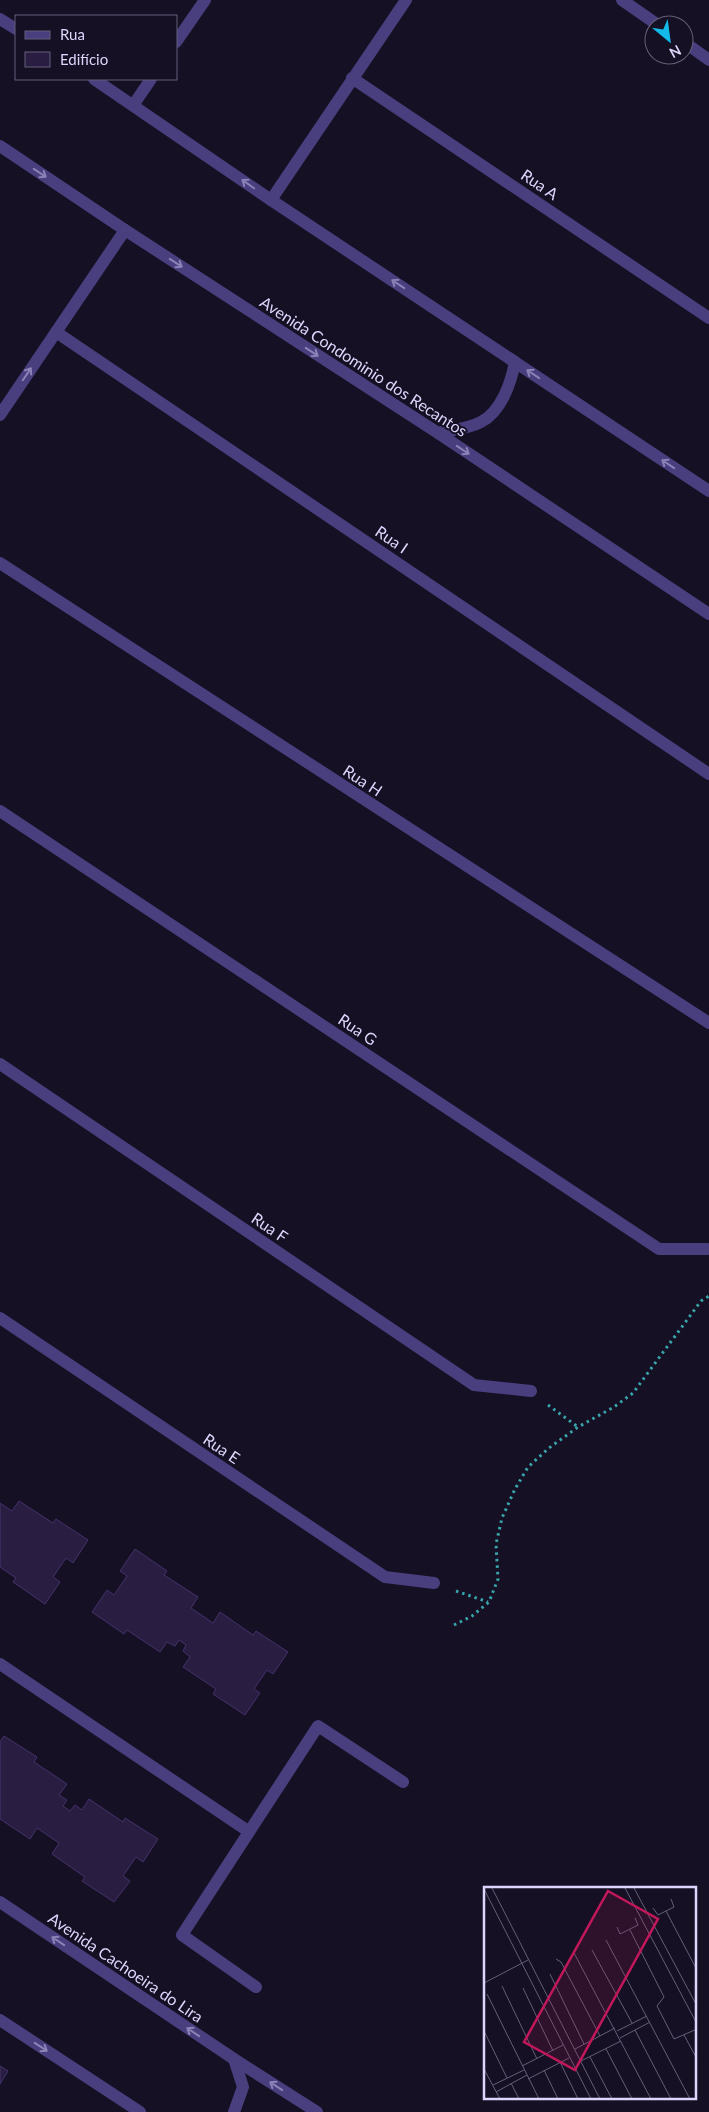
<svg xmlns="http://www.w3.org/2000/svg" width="709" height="2112" font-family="Lato,sans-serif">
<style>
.building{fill:#291e42;stroke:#44326c}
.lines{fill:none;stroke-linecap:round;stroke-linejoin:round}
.path{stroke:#39a4ac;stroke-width:3;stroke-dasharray:2.5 4;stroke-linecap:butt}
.street{stroke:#493f7e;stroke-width:12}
.oneway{stroke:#8c82b7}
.labels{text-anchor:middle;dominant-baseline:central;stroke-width:4;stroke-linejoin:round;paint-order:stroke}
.street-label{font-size:16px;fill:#ded5fc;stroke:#151023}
.inset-road{fill:none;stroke:#655f7a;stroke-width:1}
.view{fill:#c2185b;fill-opacity:0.15;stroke:#c2185b;stroke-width:2.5}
.inset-edge{fill:none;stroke:#ded5fc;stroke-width:2.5}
</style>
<rect width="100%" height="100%" fill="#151023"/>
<g class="building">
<path d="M19,1501L53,1523L56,1519L88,1540L73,1563L66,1558L53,1577L60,1582L45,1604L13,1582L16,1578L0,1567V1503L12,1511Z"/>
<path d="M135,1549L167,1571L164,1575L198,1597L191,1608L213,1623L220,1612L253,1635L256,1631L288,1652L273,1674L267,1670L254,1689L260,1693L245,1715L213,1694L216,1689L183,1667L190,1657L183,1651L186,1645L179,1640L175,1646L167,1642L160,1652L127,1630L124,1634L92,1612L107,1590L114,1595L127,1576L120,1571Z"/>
<path d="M4,1736L37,1757L34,1762L67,1784L59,1795L67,1800L63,1806L70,1811L75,1805L82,1810L89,1799L123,1822L125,1818L158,1839L143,1862L136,1857L123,1876L130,1881L114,1902L82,1881L85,1877L52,1854L59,1843L37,1828L30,1839L0,1819V1742Z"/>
<path d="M0,2066L8,2071L0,2084Z"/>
</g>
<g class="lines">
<g class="path">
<path d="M548,1405L578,1427"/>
<path d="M456,1591L488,1602"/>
<path d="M454,1625L472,1616L489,1602L498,1579L496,1544L502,1518L515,1489L528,1467L549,1448L578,1427L614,1407L633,1393L701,1301L709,1296"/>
</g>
<g class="street">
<path d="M622,0L658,25"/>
<path d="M0,19L16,29"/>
<path d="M176,42L205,0"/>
<path d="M684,42L709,60"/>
<path d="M352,78L709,318"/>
<path d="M94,79L271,200L709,491"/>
<path d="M134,104L151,79"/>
<path d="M0,146L125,230L438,433L709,614"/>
<path d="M271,200L406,0"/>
<path d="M56,332L709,774"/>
<path d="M0,415L125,230"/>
<path d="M438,433C451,430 468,429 481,422C501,412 511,383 515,362L509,358"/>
<path d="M0,563L709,1023"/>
<path d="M0,811L659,1249H707"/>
<path d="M0,1064L474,1385L531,1391"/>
<path d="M0,1318L385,1577L434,1583"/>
<path d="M0,1664L248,1831"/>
<path d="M0,1902L234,2059L317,2112"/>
<path d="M256,1987L182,1935L318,1726L403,1782"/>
<path d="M0,2020L140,2112"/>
<path d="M234,2059L243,2087L234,2112"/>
</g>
</g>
<defs><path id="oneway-shaft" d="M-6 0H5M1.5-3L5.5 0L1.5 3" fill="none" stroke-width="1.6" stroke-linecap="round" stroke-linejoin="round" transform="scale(1.25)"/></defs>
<g class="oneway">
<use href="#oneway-shaft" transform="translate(40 173) rotate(34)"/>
<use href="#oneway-shaft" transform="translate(248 184) rotate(-145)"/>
<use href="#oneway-shaft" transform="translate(176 263) rotate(33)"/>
<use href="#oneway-shaft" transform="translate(398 284) rotate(-147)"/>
<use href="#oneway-shaft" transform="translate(312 352) rotate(33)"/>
<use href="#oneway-shaft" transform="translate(27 374) rotate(-56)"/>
<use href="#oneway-shaft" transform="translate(533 374) rotate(-146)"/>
<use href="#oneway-shaft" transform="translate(463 450) rotate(34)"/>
<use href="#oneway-shaft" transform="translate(668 464) rotate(-146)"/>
<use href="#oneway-shaft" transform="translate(58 1941) rotate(-146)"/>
<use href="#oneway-shaft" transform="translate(193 2032) rotate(-146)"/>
<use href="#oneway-shaft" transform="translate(41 2047) rotate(33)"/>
<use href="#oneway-shaft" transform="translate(276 2086) rotate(-147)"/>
</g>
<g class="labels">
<g class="street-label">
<text transform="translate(540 184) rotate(34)">Rua A</text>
<text transform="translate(364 366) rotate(33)">Avenida Condominio dos Recantos</text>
<text transform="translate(392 539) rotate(34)">Rua I</text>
<text transform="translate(363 780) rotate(33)">Rua H</text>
<text transform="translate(358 1029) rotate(34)">Rua G</text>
<text transform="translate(270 1227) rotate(34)">Rua F</text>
<text transform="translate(222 1448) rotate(34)">Rua E</text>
<text transform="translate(126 1967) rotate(34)">Avenida Cachoeira do Lira</text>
</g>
</g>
<g transform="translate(484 1887)">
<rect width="212" height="212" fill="#151023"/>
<path class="inset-road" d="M8,1L116,212M141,1L213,137M150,1L213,119M0,2L107,212M169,21L174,28L190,20L187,12M182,24L213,83M133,40L136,47L154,38L151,31M146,43L180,110L173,119L190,152L213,142M122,53L206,212M108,63L148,136M90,66L167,212M72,72L77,75L116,149M66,87L100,157M0,96L44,73M18,99L53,172M39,101L69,164M3,107L55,212M151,143L187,212M0,144L23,191M133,144L163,129M200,148L213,172M136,151L166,135M91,162L131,141M122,162L148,212M106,170L128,212M97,174L137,154M76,175L94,212M38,179L79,158M0,182L16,212M60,183L74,212M44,192L85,171M27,196L35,212M9,198L40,183M12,205L43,188"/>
<path class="view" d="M124,4L174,32L91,183L40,155Z"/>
<rect width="212" height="212" class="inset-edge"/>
</g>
<rect x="15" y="15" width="162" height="65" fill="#151023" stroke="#655f7a"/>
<rect x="25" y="31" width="25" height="8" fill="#493f7e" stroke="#655f7a"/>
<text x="60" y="40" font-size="15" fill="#ded5fc">Rua</text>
<rect x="25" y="52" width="25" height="15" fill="#291e42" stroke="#655f7a"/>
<text x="60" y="65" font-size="15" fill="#ded5fc">Edifício</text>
<g transform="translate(669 40) rotate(151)"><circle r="24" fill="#151023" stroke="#655f7a"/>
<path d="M0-4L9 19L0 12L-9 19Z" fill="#13b9e9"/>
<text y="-8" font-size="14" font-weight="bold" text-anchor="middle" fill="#ded5fc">N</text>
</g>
</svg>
